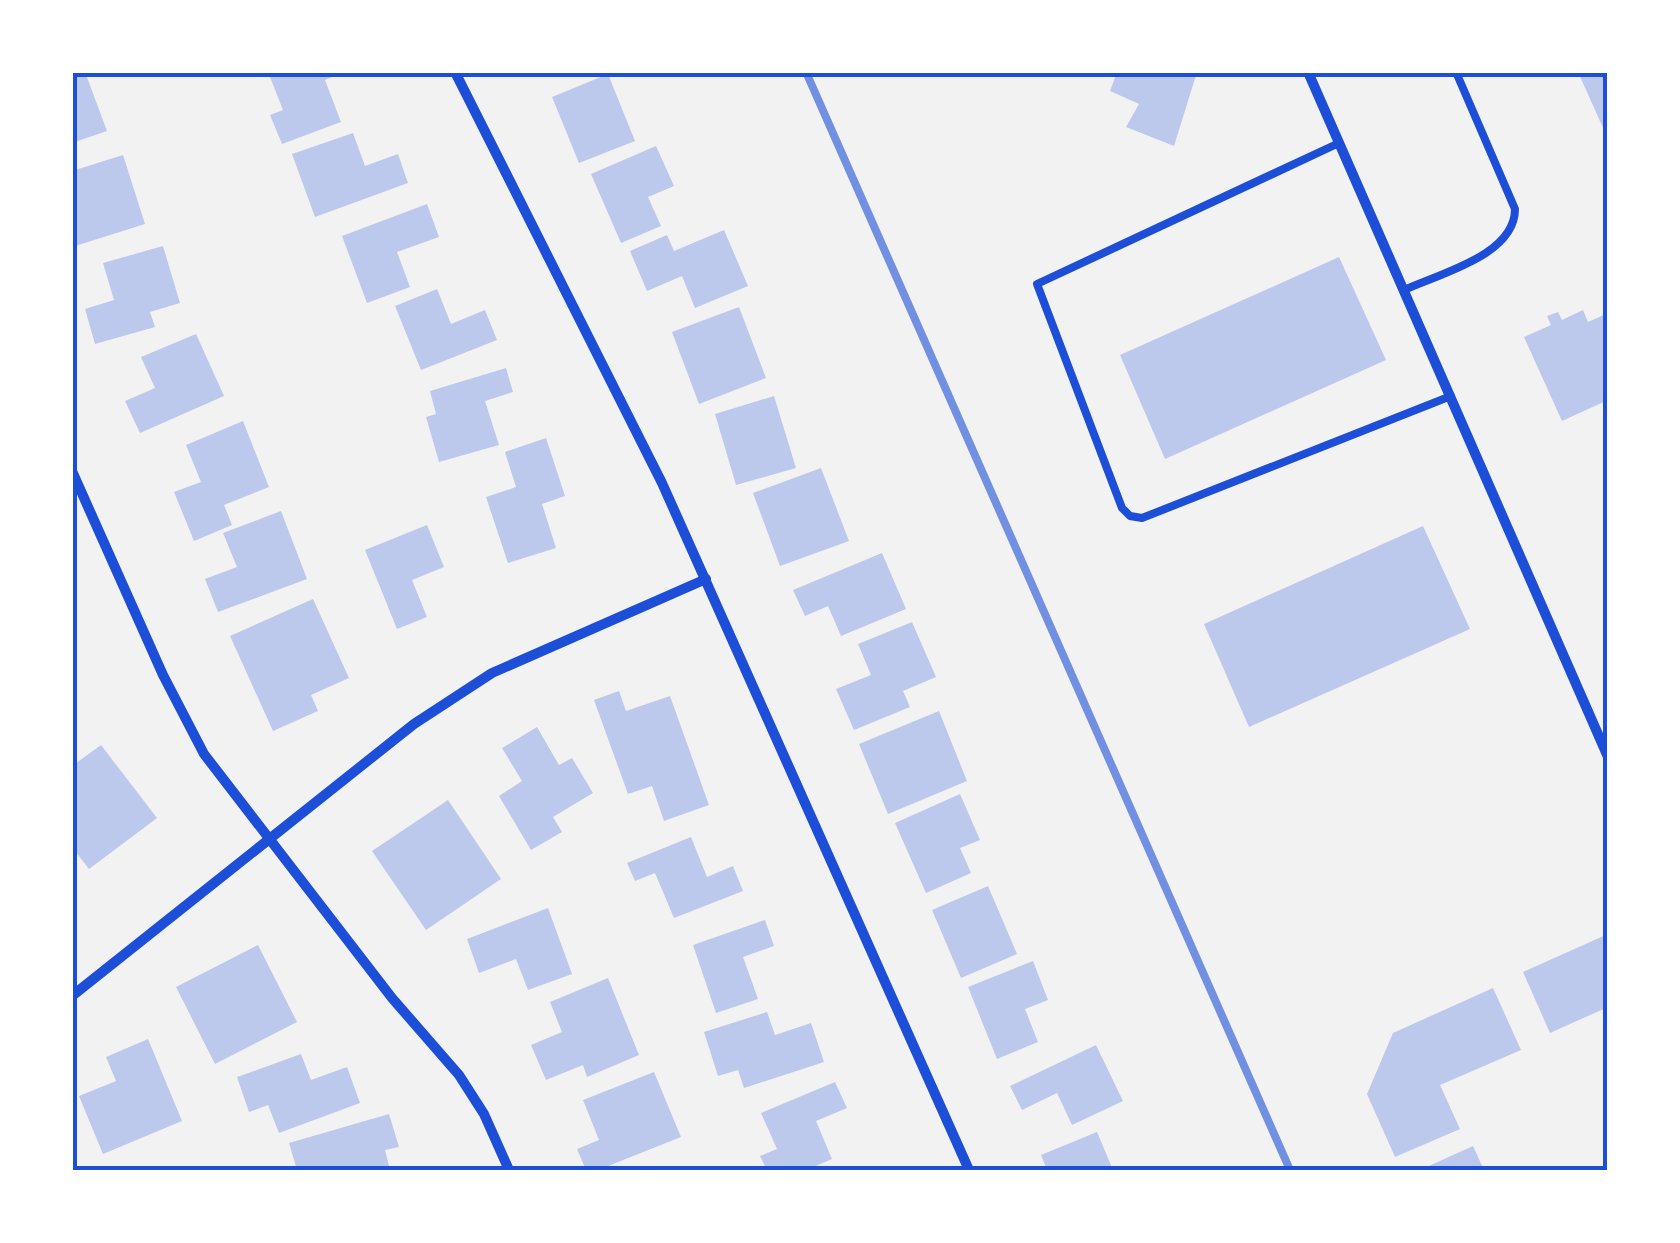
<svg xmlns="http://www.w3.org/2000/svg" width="1680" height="1243" font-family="Raleway,sans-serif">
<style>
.building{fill:#bdc9ec}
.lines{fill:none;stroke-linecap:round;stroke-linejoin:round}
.service{stroke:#1d4ed8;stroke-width:8}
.minor{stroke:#1d4ed8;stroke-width:10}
.rail{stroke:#7290e2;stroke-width:8}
.neatline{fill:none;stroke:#1d4ed8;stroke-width:4}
</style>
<rect width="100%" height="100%" fill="#f2f2f2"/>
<g class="building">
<path d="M72,72H85L107,131L72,143Z"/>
<path d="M268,72H344L325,80L341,122L282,144L270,115L283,110Z"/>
<path d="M1117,72H1197L1174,146L1126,127L1139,104L1110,91Z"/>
<path d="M1578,72H1608V139Z"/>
<path d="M608,74L635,141L579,163L552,97Z"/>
<path d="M353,133L365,166L398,154L408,183L315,217L292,154Z"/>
<path d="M656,146L674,186L648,197L661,226L621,243L591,174Z"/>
<path d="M123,155L145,224L72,247V171Z"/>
<path d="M427,204L439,237L397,252L410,287L367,303L342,236Z"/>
<path d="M724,230L748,286L695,308L682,276L647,291L630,251L667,235L674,251Z"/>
<path d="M163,246L180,303L150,312L155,327L95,344L85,309L114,300L103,263Z"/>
<path d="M1339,257L1386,360L1165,459L1120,355Z"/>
<path d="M437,289L451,324L485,310L497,340L421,370L395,306Z"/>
<path d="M739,307L766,378L699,404L672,332Z"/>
<path d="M1583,310L1588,322L1608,313V400L1562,421L1524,337L1551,325L1547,316L1558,312L1562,320Z"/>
<path d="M196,334L224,396L140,433L125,401L155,388L141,357Z"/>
<path d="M506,368L513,392L485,401L499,445L439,462L426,417L436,414L430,391Z"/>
<path d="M774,396L796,468L736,485L715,414Z"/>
<path d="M243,421L269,487L224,505L232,525L194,541L174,492L201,482L186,445Z"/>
<path d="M546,438L565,496L542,504L556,548L508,563L486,497L516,487L505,452Z"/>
<path d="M821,468L849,541L780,566L753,493Z"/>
<path d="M281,511L307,579L218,612L205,579L237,567L223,533Z"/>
<path d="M427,525L444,567L412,580L427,617L397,629L365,550Z"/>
<path d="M1423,526L1470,629L1249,727L1204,624Z"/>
<path d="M882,553L906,609L841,636L828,606L805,616L793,590Z"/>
<path d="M313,599L349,678L311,695L318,711L273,731L230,636Z"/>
<path d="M912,622L936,677L903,691L910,707L854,730L836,689L871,675L858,644Z"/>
<path d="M619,691L626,711L670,696L709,805L664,821L652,786L628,794L594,700Z"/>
<path d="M939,711L967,781L888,814L859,744Z"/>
<path d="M537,727L559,765L572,758L593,793L553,817L562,832L531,850L499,796L522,781L502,748Z"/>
<path d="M101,745L157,818L89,869L72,847V766Z"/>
<path d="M960,794L980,840L960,848L971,873L926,893L895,823Z"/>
<path d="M448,800L501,879L426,930L372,851Z"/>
<path d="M691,837L707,877L733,866L743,891L674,918L655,873L635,881L627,863Z"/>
<path d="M988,886L1017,954L961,978L932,910Z"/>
<path d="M548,908L572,974L528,990L516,959L479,973L467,939Z"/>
<path d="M765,920L774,946L743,957L758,999L716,1013L693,945Z"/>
<path d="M1608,934V1007L1550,1033L1523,972Z"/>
<path d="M258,945L297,1022L215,1064L176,987Z"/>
<path d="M1033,961L1048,1000L1025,1009L1038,1042L997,1059L968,987Z"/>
<path d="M608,978L639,1055L587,1077L583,1065L546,1080L531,1045L562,1032L550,1002Z"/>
<path d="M1493,988L1521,1050L1440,1085L1460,1129L1395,1157L1367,1094L1393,1033Z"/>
<path d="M767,1012L775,1035L811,1023L824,1062L744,1088L738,1070L718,1076L704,1032Z"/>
<path d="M148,1039L182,1121L103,1154L79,1096L116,1081L106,1057Z"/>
<path d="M1096,1045L1123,1101L1072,1125L1057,1093L1022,1110L1010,1086Z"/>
<path d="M301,1054L311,1080L347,1067L360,1103L279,1133L268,1105L249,1112L237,1077Z"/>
<path d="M654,1072L681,1137L598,1170H586L577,1149L599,1140L583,1100Z"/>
<path d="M835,1082L847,1108L816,1121L832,1159L806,1170H767L760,1156L777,1149L761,1113Z"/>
<path d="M389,1114L399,1147L385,1150L390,1170H297L289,1143Z"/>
<path d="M1097,1132L1113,1170H1047L1041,1155Z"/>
<path d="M1473,1146L1484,1170H1420Z"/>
</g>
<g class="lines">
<g class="service">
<path d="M1339,143L1037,284L1122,508L1130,516L1142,518L1451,396"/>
<path d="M1404,290C1441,273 1515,255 1515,209L1456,72"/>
</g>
<g class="minor">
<path d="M455,72L662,483L969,1170"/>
<path d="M1308,72L1608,757"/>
<path d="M72,471L163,675L204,754L392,998L459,1075L484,1114L509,1170"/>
<path d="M72,996L414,724L492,673L706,579"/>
</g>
<path class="rail" d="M806,72L1290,1170"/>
</g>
<rect width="1680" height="1243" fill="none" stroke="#ffffff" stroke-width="150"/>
<rect x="75" y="75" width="1530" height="1093" class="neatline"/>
</svg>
